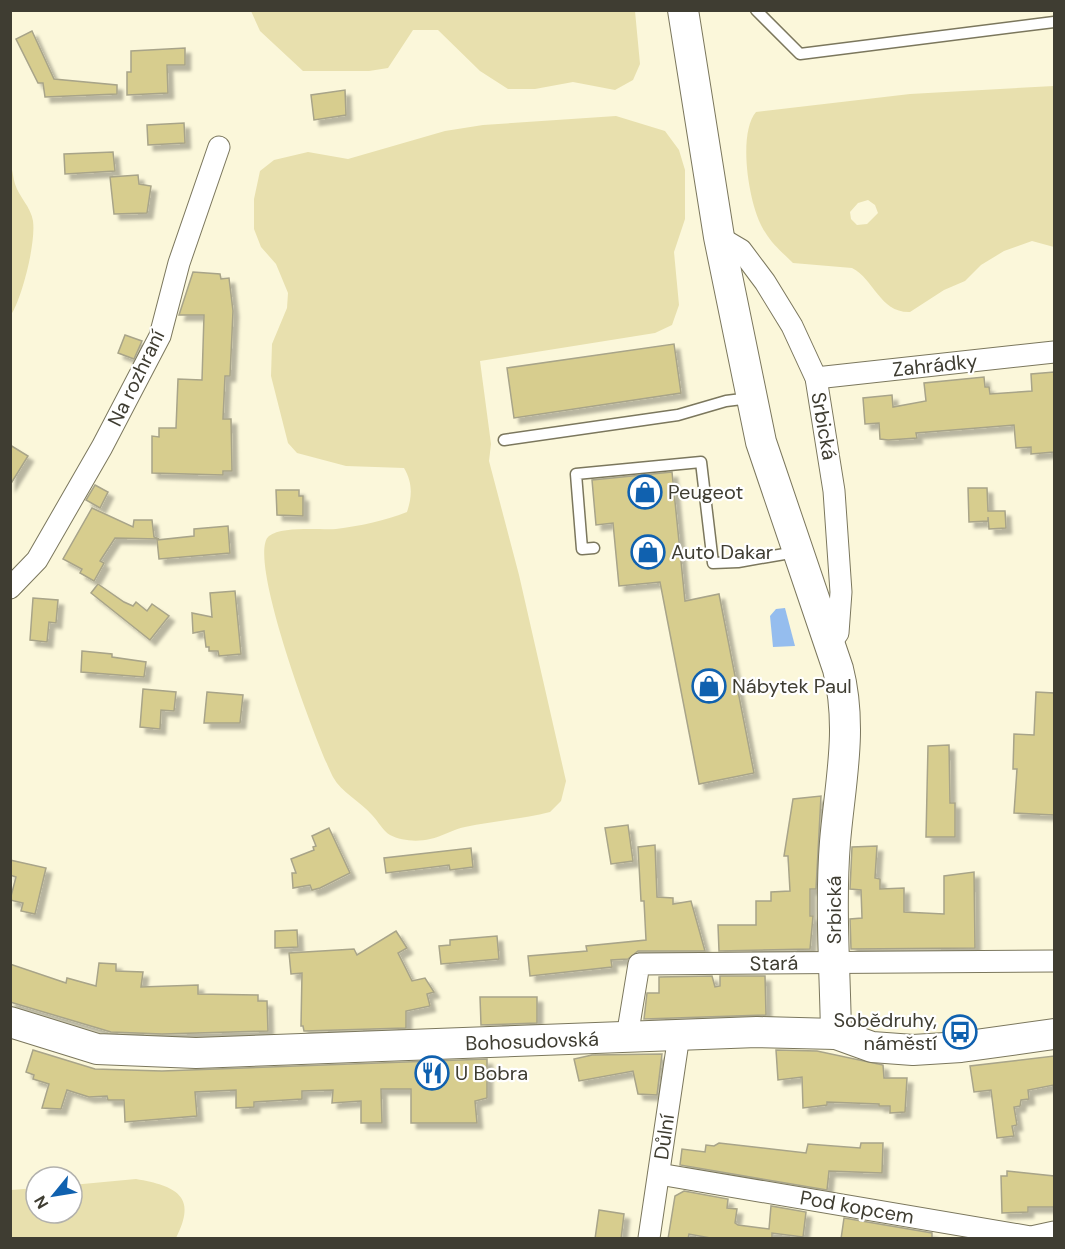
<svg xmlns="http://www.w3.org/2000/svg" width="1065" height="1249" font-family="'DM Sans',sans-serif">
<style>
.green{fill:#e8e0ae;fill-rule:evenodd}
.water{fill:#95bdee}
.building{fill:#d7cd8e;stroke:#a8a489;stroke-width:1.5;filter:url(#shadow)}
.lines{fill:none;stroke-linecap:round;stroke-linejoin:round}
.lane-casing{stroke:#7b775d;stroke-width:13}
.street-casing{stroke:#7b775d;stroke-width:23}
.secondary-casing{stroke:#7b775d;stroke-width:32}
.lane{stroke:#fff;stroke-width:10}
.street{stroke:#fff;stroke-width:21}
.secondary{stroke:#fff;stroke-width:30}
.labels{text-anchor:middle;dominant-baseline:central;stroke-width:4.5;stroke-linejoin:round;paint-order:stroke}
.street-label{font-size:20px;fill:#3f3d32;stroke:#fff}
.poi-label{font-size:20px;fill:#3f3d32;stroke:#fff;text-anchor:start}
</style>
<defs>
<filter id="shadow"><feDropShadow dx="5.5" dy="5.5" stdDeviation="1.5" flood-color="#0004"/></filter>
</defs>
<rect width="100%" height="100%" fill="#fbf7da"/>
<g class="green">
<path d="M251,11H635L640,64L633,80L615,90L573,82L535,89H508L480,71L438,30H413L388,68L369,71H303L260,31Z"/>
<path d="M1054,86V247L1032,241L1004,251L981,265L965,281L944,290L910,312C880,313 874,279 852,268L793,263C783,253 772,244 765,232C749,209 737,134 756,112L910,94ZM868,200L875,205L878,213L867,224L857,225L851,219L850,212L858,203Z"/>
<path d="M616,116L665,131L679,150L685,170V219L674,252L679,305L672,325L655,333L480,361L491,444L489,461L519,575L566,781L561,801L550,812C522,819 493,821 465,827C453,829 442,837 430,839C418,842 401,841 390,835C383,831 378,821 372,815C361,802 341,792 333,777C318,748 245,555 269,536C282,526 320,530 336,529C360,526 384,521 407,512C412,497 413,483 404,468L346,466L297,453L288,443L271,376L272,344L287,308L288,293L276,264L261,247L254,229V199L260,171L274,160L308,152L348,159L445,131L483,125Z"/>
<path d="M11,166C13,172 13,178 15,184C19,197 31,207 33,221C36,243 22,298 11,315Z"/>
<path d="M136,1179C176,1186 198,1196 176,1238H11V1190L36,1188V1213H72V1185Z"/>
</g>
<path class="water" d="M785,608L795,646L773,647L770,616L776,609Z"/>
<g class="building">
<path d="M32,31L54,79L117,85V94L45,97L43,83H38L16,39Z"/>
<path d="M185,48V65H167L168,93L127,95V72H131V51Z"/>
<path d="M345,90L346,115L314,120L311,95Z"/>
<path d="M184,123L185,143L148,145L147,125Z"/>
<path d="M113,152L115,171L65,174L64,154Z"/>
<path d="M138,175L139,184L151,186L147,213L114,214L110,177Z"/>
<path d="M193,272L220,274L221,279L229,278L233,311L230,376H225L223,419H231L232,471H223V475L152,473V436L159,437V428H176L178,379L202,380L204,315H179Z"/>
<path d="M125,335L142,341L134,359L118,353Z"/>
<path d="M674,344L681,393L514,418L507,368Z"/>
<path d="M1054,372V452L1031,454V447L1016,448L1014,425L916,433L917,438L888,440L880,439L879,423L865,424L863,398L892,395L893,407L926,401L924,383L984,377L985,387H989L990,394L1032,391L1031,374Z"/>
<path d="M10,445L28,456L10,485Z"/>
<path d="M672,472L685,601L719,594L754,773L699,784L660,582L619,586L613,523L596,525L592,480Z"/>
<path d="M95,485L108,492L100,508L86,500Z"/>
<path d="M968,488H987L988,511H1005L1006,528L989,529L988,517V521L969,522Z"/>
<path d="M276,490H299V496H303V516L277,515Z"/>
<path d="M92,508L133,527L134,520H152L154,537L159,539L115,538L100,561L104,563L94,581L80,573L82,569L63,559Z"/>
<path d="M228,526L230,553L159,559L157,540L194,536V529Z"/>
<path d="M98,584L124,602L133,606L136,602L147,611L152,604L169,616L150,640L91,593Z"/>
<path d="M235,591L241,654L219,656L218,651H209V647H206L204,631L193,633L192,613L212,617L210,593Z"/>
<path d="M33,598L58,600L56,623L49,622L47,642L30,640Z"/>
<path d="M82,651L112,654V657L146,662L144,677L81,672Z"/>
<path d="M143,689L176,692L174,711L161,710L160,729L140,727Z"/>
<path d="M207,692L243,695L240,723H204Z"/>
<path d="M1036,692L1054,693V815L1014,813L1017,769H1013L1014,734L1034,735Z"/>
<path d="M949,745L950,803H955V837H926L928,746Z"/>
<path d="M821,796L816,889H810V916H813L810,949L719,951L718,925H756V901H771V892L790,891L788,856H784L793,799Z"/>
<path d="M628,825L633,861L611,864L605,828Z"/>
<path d="M329,828L350,873L320,888L312,890L310,885L293,888L292,873H296L291,859L314,850L313,847L316,846L312,836Z"/>
<path d="M655,845L657,897L673,898V904L691,901L705,951H638L628,959L611,960L612,967L530,976L528,956L587,951L586,946L646,940L644,901H641L638,847Z"/>
<path d="M877,846L875,878L880,879V889L904,888V912L944,914V876L974,872L975,948L851,949L850,919L862,918L861,890L850,889L852,847Z"/>
<path d="M471,848L473,867L450,870L449,865L386,873L384,858Z"/>
<path d="M10,860L46,868L35,914L21,911L23,903L10,900L16,877L10,875Z"/>
<path d="M297,930L298,947L275,948V931Z"/>
<path d="M396,931L407,948L398,953L412,981L425,978L434,992L427,994L430,1006L406,1011V1028L304,1031L303,1026H301L302,973L291,974L289,953L354,949L357,955Z"/>
<path d="M497,936L499,959L441,964L439,946L450,945V940Z"/>
<path d="M99,963L116,964V971L143,972L141,987L198,985V994L258,995V1001H267L268,1031L162,1034L111,1032L10,1002V964L66,983L67,978L96,986Z"/>
<path d="M712,976L715,987L720,986V976H765L766,1015L644,1019L647,993H659V977Z"/>
<path d="M480,997H537V1023L481,1025Z"/>
<path d="M33,1050L95,1069L162,1071L487,1059V1098L475,1101L477,1123H411V1089H381L382,1123H361V1101L332,1103L333,1090L302,1091V1099L254,1102V1107L236,1108V1090L195,1092L197,1116L125,1122L124,1100H108L107,1096L89,1097L67,1090L61,1109L42,1108L49,1084L33,1079L34,1075L26,1072Z"/>
<path d="M776,1050L817,1051L883,1065L884,1078H907L905,1112L890,1113V1106H879V1104L827,1102V1105L803,1108L802,1077L778,1080Z"/>
<path d="M662,1054L657,1095L638,1094L633,1071L579,1081L574,1059L592,1055Z"/>
<path d="M1054,1056V1085L1028,1090L1029,1099L1021,1100L1020,1106L1014,1107L1017,1125L1012,1126L1014,1136L997,1138L991,1090L974,1092L970,1066Z"/>
<path d="M719,1143L806,1153L808,1144L860,1148L861,1143H883L882,1173L829,1171L827,1190L680,1165L682,1149L705,1152L706,1145L714,1146Z"/>
<path d="M1007,1171L1054,1176V1207H1028V1212L1002,1213L1001,1176H1007Z"/>
<path d="M684,1191L728,1199L727,1208L737,1209L735,1223L738,1225L769,1229L771,1206L806,1212L803,1237L772,1233V1239H716L689,1234L688,1239H668L675,1196Z"/>
<path d="M599,1210L624,1214L621,1239H595Z"/>
<path d="M844,1218L932,1233V1239H841Z"/>
</g>
<g class="lines">
<g class="lane-casing">
<g id="lane">
<path d="M756,10L800,54L1054,22"/>
<path d="M504,440L678,415L726,401L750,398"/>
<path d="M594,548L582,549L576,474L701,462L713,563L738,562L796,552"/>
</g>
</g>
<g class="street-casing">
<g id="street">
<path d="M719,237L741,250L765,282L792,326L816,378L834,491L841,592L838,633L829,644"/>
<path d="M816,378L1054,352"/>
<path d="M10,588L37,560L102,447L160,336L179,263L219,147"/>
<path d="M627,1037L639,964L1054,961"/>
<path d="M659,1174L1031,1237L1054,1232"/>
<path d="M649,1238L679,1035"/>
</g>
</g>
<g class="secondary-casing">
<g id="secondary">
<path d="M683,10L719,237L761,442L838,669C853,728 840,783 835,842C830,905 835,970 836,1034"/>
<path d="M10,1022L97,1049L196,1053L757,1032L836,1034L872,1047L913,1050L961,1047L1054,1034"/>
</g>
</g>
<use href="#lane" class="lane"/>
<use href="#street" class="street"/>
<use href="#secondary" class="secondary"/>
</g>
<defs>
<g id="shop-ring" transform="scale(1.725)"><circle r="9.5" fill="#fff" stroke="#1061af" stroke-width="1.5"/><path d="M-5-2.5h2.3a2.7 3.5 0 0 1 5.4 0H5L5.5 6h-11ZM-1.5-2.5h3a1.5 2.3 0 0 0-3 0Z" fill="#1061af"/></g>
<g id="bus-ring" transform="scale(1.725)"><circle r="9.5" fill="#fff" stroke="#1061af" stroke-width="1.5"/><path d="M-5-6H5V4H4V6H2V4H-2V6H-4V4H-5ZM-3.5-4V0h7V-4ZM-3.5 1.2v1.5H-2V1.2ZM2 1.2v1.5H3.5V1.2Z" fill="#1061af"/></g>
<g id="restaurant-ring" transform="scale(1.725)"><circle r="9.5" fill="#fff" stroke="#1061af" stroke-width="1.5"/><path d="M-5-6h1v4h1v-4h1v4h1v-4h1v5L-1.5 .5V6h-2V.5L-5-1ZM5-6V6H3V1.5H1.5Q1.5-4 5-6Z" fill="#1061af"/></g>
</defs>
<g fill-rule="evenodd">
<use href="#shop-ring" x="645" y="492"/>
<use href="#shop-ring" x="648" y="552"/>
<use href="#shop-ring" x="709" y="686"/>
<use href="#bus-ring" x="960" y="1032"/>
<use href="#restaurant-ring" x="432" y="1073"/>
</g>
<g class="labels">
<g class="street-label">
<text transform="translate(935 365) rotate(-6)">Zahrádky</text>
<text transform="translate(136 378) rotate(-64)">Na rozhraní</text>
<text transform="translate(824 426) rotate(80)">Srbická</text>
<text transform="translate(834 910) rotate(-90)">Srbická</text>
<text transform="translate(774 963) rotate(-1)">Stará</text>
<text transform="translate(532 1041) rotate(-2)">Bohosudovská</text>
<text transform="translate(664 1137) rotate(-82)">Důlní</text>
<text transform="translate(857 1207) rotate(10)">Pod kopcem</text>
</g>
<g class="poi-label">
<text x="668" y="492">Peugeot</text>
<text x="671" y="552">Auto Dakar</text>
<text x="732" y="686">Nábytek Paul</text>
<text x="937" y="1020" text-anchor="end">Sobědruhy,<tspan x="937" dy="23">náměstí</tspan></text>
<text x="455" y="1073">U Bobra</text>
</g>
</g>
<rect width="1065" height="1249" fill="none" stroke="#3f3d32" stroke-width="24"/>
<g transform="translate(54 1195) rotate(240)"><circle r="28" fill="#ffffff" stroke="#b2b1ad" stroke-width="1.5"/>
<path d="M0-4.5L10 22L0 15L-10 22Z" fill="#1061af"/>
<text y="-9" font-size="16" font-weight="bold" text-anchor="middle" fill="#3f3d32">N</text>
</g>
</svg>
